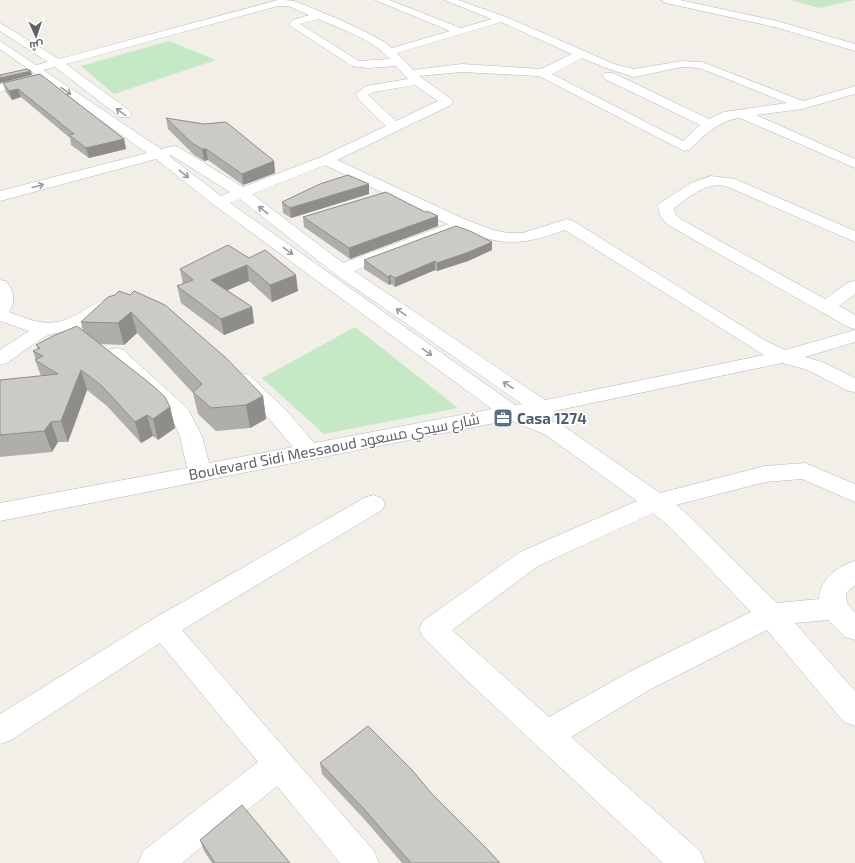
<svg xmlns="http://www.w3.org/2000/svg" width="855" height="863" font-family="'Exo 2',Cairo,sans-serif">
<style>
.green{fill:#c5e8c5}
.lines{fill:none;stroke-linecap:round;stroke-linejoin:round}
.minor-casing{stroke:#b5b8bc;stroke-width:1}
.minor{fill:#fff;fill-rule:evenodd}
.wall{fill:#afaea9}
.shaded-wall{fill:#8f8d8a}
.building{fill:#cccac5;stroke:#8f8d8a}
.oneway{stroke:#979a9d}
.labels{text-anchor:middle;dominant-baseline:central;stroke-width:3;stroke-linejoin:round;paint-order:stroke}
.service-label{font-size:15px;font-weight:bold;fill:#4e5e75;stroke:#fff;text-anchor:start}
.street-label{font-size:15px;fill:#5f6368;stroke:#fff}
</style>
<rect width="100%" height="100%" fill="#f1efe8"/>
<g class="green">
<path d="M791,0H855L819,8Z"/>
<path d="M169,41L216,60L114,94L81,66Z"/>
<path d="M355,327L458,408L324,434L262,378Z"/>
</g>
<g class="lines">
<g class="minor-casing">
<g id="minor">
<path d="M278,0C283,0 289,0 294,1C313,8 379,35 392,48L450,31L375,0H389L461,28L492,19L444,0H458L506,17L614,64L634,69L682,61L702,62L803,101L855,86V94L802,109L756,115L855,159V168L740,118C717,121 705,135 689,150L684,151L539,76L462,72L419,76L451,99L453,102L451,105L337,160L462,218L493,230L508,233H523L567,219L573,221L766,341L785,350L855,330V342L805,357L822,362L855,378V392L848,391L808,370L782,363L554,411L555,413L552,418L547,419L562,425L660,493L765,466L805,463L855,484V502L802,479L765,482L676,505L689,516L777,603L819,599C820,579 838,566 855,561V585L846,593L847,603L855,613V640L845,637L828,620L795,623L855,691V726L844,722L767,630L651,689L571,737L700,851L705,863H663L459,673L423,637L419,629L423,621L520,552L637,501L546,435L510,420L0,521V503L187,468L180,436L171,417L109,358L106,354L109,350L116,348L123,350L188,409L202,436L209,463L293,447L270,420L235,383L232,379L235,375L242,373L249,375L286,410L314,443L492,409L214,205L156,159L0,201V191L147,153L0,49V41L36,65L48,62L0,31V23L59,59ZM278,6H288L309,15L293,20L289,25L352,66L368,68L396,66L408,79L366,86L356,94L358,99L386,126L321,157L243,187L178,147L173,146L161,149L43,70L55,67L120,117H130L131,114L130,111L66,64ZM318,19C343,30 372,39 390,59L359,61L300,24ZM501,22L572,54L541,69L462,64L413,70L397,53ZM582,58L606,68L634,77L682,67L700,68L787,103L724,112L709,119L613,73H605L603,76L605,79L700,125L683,141L552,74ZM415,85L438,101L396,121L368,95L374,92ZM171,155L230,192L221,196L169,156ZM325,165L448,224L343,263L252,194ZM240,199L335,274L522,404L515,405L230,203ZM462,230C504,247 523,245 565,230L764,355L545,400L354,271ZM653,513L671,528L751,612L631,671L549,717L452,630L538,566Z"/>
<path d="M661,0H680L777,21L855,44V51L775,27L666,3Z"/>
<path d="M34,76L40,80L38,83L0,92V84Z"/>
<path d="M711,176L735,179L855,231V242L726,186C705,182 691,196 674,208L675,214L682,220L825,299L849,282L855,281V294L839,306L855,315V329L848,327L670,226C663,220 659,216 658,206L660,203L691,183Z"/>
<path d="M0,280L6,281C14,292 16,300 9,312C25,318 41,325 57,322C80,319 99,293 123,299L126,303C124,306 79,329 72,331C65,333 57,332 51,334C43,336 16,357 7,363L0,365V350L29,331L0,321Z"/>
<path d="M373,495L382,498L385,504L382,510L182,630L374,851L379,863H340L277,786L182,863H138L143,851L258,762L160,643L11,740L0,744V714L153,619L364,498Z"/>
</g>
</g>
<use href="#minor" class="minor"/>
</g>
<g class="wall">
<path d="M40,74L124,139L126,149L89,158L71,145L70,138L21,97L12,100L6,92L3,83Z"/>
<path d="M166,118L274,161L275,173L243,185L208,160L204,161L194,155L168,129Z"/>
<path d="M369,194L291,218L283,213L282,202Z"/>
<path d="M425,212L438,216V226L350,259L304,227L303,217Z"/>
<path d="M492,250L468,261L437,271L435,270L395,287L391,284L389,285L364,269V260Z"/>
<path d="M249,258L298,291L272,302L249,281L227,290L252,307L254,323L224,335L181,303L177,286L183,284L180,269Z"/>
<path d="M115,295L263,396L266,419L250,428L216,431L198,414L193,393L137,333L124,345L100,344L170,407L175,428L158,440L153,436L141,443L107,406L87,390L68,442H58L52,452L0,457V380L41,376L35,360H36L33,351L38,349L36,345L83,331L81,322Z"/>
<path d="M320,763L432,794L500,863H402L365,820L322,774Z"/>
<path d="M200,840L290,863H212L204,851Z"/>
</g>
<g class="shaded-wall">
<path d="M31,71L32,75L0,83V78Z"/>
<path d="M18,89L21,97L12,100L9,91Z"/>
<path d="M124,139L126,149L89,158L86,148Z"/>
<path d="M202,149H206L208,160L204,161Z"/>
<path d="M274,161L275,173L243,185L242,174Z"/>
<path d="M369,184V194L291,218L290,208Z"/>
<path d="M438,216V226L350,259L349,248Z"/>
<path d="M492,242V250L468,261L437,271V263Z"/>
<path d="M435,261V270L395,287V278Z"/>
<path d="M247,265L249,281L214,296L211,280Z"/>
<path d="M296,275L298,291L272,302L270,285Z"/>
<path d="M390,275L391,284L389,285L388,277Z"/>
<path d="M252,307L254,323L224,335L221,319Z"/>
<path d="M131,312L137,333L124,345L118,323Z"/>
<path d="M81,370L87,390L68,442L61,421Z"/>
<path d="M263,396L266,419L250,428L246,405Z"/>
<path d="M170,407L175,428L158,440L153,419Z"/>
<path d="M147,415L153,436L141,443L135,422Z"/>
<path d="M51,422L58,442L52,452L44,431Z"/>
</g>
<g class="building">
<path d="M27,69L31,71L0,78V75Z"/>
<path d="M40,74L124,139L86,148L69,135L74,134L18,89L9,91L3,83Z"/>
<path d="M166,118L204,124L226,122L274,161L242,174L206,149H202L192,143Z"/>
<path d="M348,175L369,184L290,208L282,202L320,184Z"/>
<path d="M386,192L425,212L427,211L438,216L349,248L303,217Z"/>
<path d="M456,226L470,231L492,242L469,252L437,263L435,261L395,278L390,275L388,277L364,260Z"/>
<path d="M228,245L249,258L265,250L296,275L270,285L247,265L211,280L252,307L221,319L177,286L193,280L180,269Z"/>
<path d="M119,291L130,295L134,291L165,305L226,358L263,396L246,405L211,408L193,392L202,384L131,312L118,323L81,322L108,297L115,295Z"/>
<path d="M77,326L152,385L165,397L170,407L153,419L147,415L135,422L101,385L81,370L61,421L51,422L44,431L0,435V380L58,374L35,360L43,356L33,351L40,348L36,345L53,336Z"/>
<path d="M368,726L412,770L432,794L487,849L500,863H411L364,809L320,763Z"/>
<path d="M242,805L290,863H215L200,840Z"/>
</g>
<defs><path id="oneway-shaft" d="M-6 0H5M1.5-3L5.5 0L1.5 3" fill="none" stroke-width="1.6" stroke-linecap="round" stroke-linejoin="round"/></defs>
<g class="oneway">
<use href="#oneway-shaft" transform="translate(66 91) rotate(35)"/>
<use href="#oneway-shaft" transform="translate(121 112) rotate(-144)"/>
<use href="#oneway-shaft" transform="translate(184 174) rotate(38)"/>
<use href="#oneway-shaft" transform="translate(38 186) rotate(-15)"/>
<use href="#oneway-shaft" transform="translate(263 210) rotate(-142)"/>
<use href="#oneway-shaft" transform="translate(288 251) rotate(36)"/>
<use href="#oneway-shaft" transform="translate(401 312) rotate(-146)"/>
<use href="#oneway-shaft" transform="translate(427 352) rotate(36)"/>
<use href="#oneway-shaft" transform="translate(508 385) rotate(-146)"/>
</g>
<defs>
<g id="office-square" transform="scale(1)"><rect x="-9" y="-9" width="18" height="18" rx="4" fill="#5c6f8a" stroke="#fff"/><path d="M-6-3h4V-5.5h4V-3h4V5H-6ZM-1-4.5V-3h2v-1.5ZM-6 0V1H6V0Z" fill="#fff"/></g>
</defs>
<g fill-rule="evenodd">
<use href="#office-square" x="503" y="418"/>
</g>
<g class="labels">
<g class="service-label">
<text x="517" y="418">Casa 1274</text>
</g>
<g class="street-label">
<text transform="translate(334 446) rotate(-11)">Boulevard Sidi Messaoud شارع سيدي مسعود</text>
</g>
</g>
<g transform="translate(36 36) rotate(177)" stroke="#ffffff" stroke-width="3" paint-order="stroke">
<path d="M0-3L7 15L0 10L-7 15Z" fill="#5f6368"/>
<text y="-6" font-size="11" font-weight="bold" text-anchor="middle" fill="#5f6368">ش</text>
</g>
</svg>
